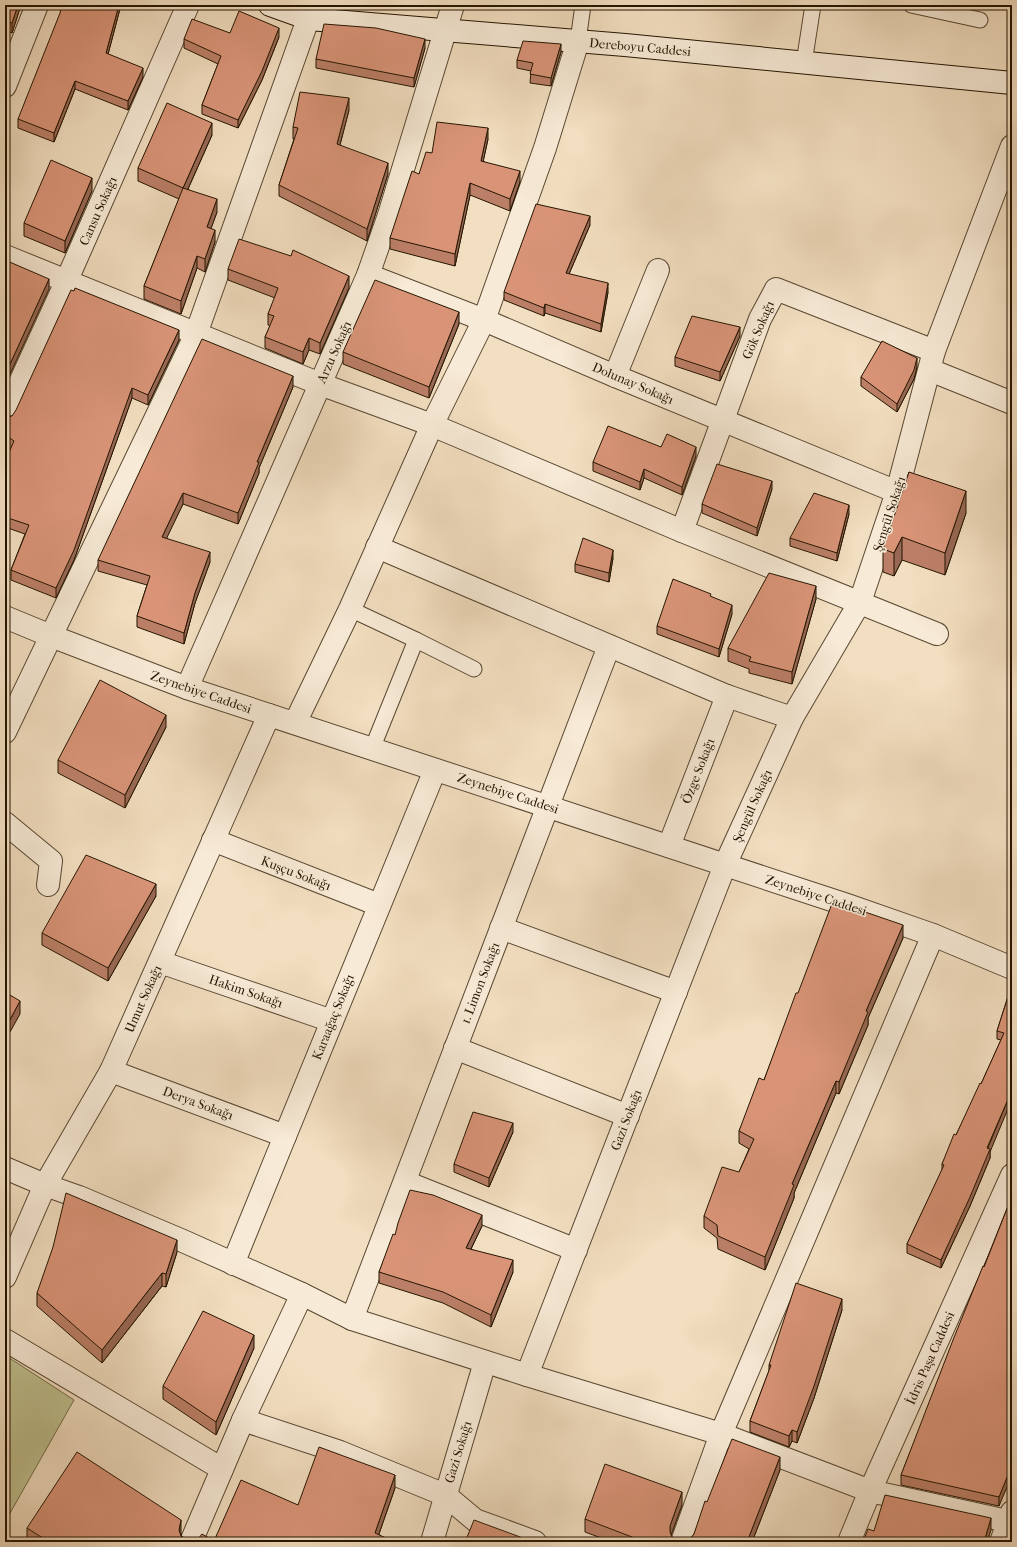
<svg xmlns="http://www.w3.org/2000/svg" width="1017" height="1547" font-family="'IM FELL French Canon',serif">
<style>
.green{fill:#bfc08f;stroke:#726a48}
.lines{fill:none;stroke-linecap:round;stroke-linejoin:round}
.service-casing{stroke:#584731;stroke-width:17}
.minor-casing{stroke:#584731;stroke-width:24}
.secondary-casing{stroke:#241501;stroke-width:24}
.service{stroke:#f7ead6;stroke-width:15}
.minor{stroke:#f7ead6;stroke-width:22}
.secondary{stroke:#f7ead6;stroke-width:22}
.wall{fill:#bb7f67;stroke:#241501}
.shaded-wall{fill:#986854;stroke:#241501}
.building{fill:#d99478;stroke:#241501}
.labels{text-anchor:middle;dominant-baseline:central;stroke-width:3;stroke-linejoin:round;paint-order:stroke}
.street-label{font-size:13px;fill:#241501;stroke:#f7ead6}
</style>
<rect width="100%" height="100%" fill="#f2dec0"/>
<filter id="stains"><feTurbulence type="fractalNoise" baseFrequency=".005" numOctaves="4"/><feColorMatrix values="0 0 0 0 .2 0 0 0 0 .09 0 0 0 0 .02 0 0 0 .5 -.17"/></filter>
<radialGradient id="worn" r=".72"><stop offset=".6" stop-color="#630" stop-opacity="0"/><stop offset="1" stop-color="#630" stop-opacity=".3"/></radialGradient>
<path class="green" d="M5,1359H11L74,1400L5,1522Z"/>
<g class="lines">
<g class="service-casing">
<g id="service">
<path d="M911,5L980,20"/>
<path d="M578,41L583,5"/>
<path d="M804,63L813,5"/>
<path d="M350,609L416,640L474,669"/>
<path d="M372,749L416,640"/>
</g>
</g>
<g class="minor-casing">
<g id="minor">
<path d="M5,86L37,5"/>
<path d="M5,256L320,384L432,425L682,531L937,634"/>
<path d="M368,275L484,320L615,376L897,492"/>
<path d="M930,370L1012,403"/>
<path d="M615,376L658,270"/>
<path d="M5,415L66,282L188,5"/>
<path d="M682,531L760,319L776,289L934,351"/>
<path d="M377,547L727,696L792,718"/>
<path d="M5,617L51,636L187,688L847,905L933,935L1012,968"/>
<path d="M187,688L368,275L389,215L453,5"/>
<path d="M295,723L350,609L432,425L484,320L545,148L578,41"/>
<path d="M5,732L196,334L313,5"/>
<path d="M5,823L51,861L48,885"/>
<path d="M213,840L379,905"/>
<path d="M669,846L727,696"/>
<path d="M501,928L676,992"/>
<path d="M160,962L332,1021"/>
<path d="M455,1048L628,1116"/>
<path d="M111,1071L285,1136"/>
<path d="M5,1168L45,1185L79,1197L183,1241L302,1294L352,1319L527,1375L721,1434L870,1491L1012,1522"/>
<path d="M405,1182L576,1250"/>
<path d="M233,1264L285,1136L435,770"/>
<path d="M5,1277L45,1185L111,1071L269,715"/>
<path d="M352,1319L609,646"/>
<path d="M5,1340L222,1469"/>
<path d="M527,1375L725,865L792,718L860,602L897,492L934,351L1012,146"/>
<path d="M243,1420L340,1452L445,1495L475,1520L535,1542"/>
<path d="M191,1542L243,1420L302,1294"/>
<path d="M432,1542L485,1362"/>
<path d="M682,1542L721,1434L933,935"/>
<path d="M849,1542L870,1491L1012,1175"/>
<path d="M1001,1542L1012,1512"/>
</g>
</g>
<g class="secondary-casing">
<path id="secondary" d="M270,5L309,19L625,45L1012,83"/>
</g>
<use href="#service" class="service"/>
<use href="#minor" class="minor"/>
<use href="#secondary" class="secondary"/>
</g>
<g class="wall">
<path d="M5,5H21L12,33L5,30Z"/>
<path d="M121,5L108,54L143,77L128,110L75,89L54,142L18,128V119Z"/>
<path d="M279,37L262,80L238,128L202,114V105L218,64L184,48V39Z"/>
<path d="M425,48L414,87L316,68V59Z"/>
<path d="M561,52L551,86L530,83L531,71L517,68V60Z"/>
<path d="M349,110L340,145L388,174L367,241L279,196V185L294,139H293V127Z"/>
<path d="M212,135L188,189L217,212L211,228L215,242L205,272L197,268L181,314L144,299V286L179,199L138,181V168Z"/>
<path d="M488,139L483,161L520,182L510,211L470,195L455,266L390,249V238L419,174L432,153Z"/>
<path d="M92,191L65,253L24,236V223Z"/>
<path d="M590,225L569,274L608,292L601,332L545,313L544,316L504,300V292Z"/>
<path d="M228,269L349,288L320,354L309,350L303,364L265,348V337L270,326L268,325V314L275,298L228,280Z"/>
<path d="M459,324L429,398L343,364V352Z"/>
<path d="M740,336L720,381L675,366V357Z"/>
<path d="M179,340L148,405L132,398L74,560L56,598L11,580V570L25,534L5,527V461L11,449L5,445V417L12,416Z"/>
<path d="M917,367L914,379L897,412L861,386V377Z"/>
<path d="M293,387L259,468V473L238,524L183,504L166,538L210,562L195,603L184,644L137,627V616L147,585L98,571V560Z"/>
<path d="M661,447L696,456L682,495L644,478L640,490L593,471V462Z"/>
<path d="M909,472L966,513L945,575L902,560L894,576L883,572V549Z"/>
<path d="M772,489L757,536L702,513V504Z"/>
<path d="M849,514L837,561L790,546V538Z"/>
<path d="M613,558L609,582L575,572V564Z"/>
<path d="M711,597L732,614L719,657L657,634V626Z"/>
<path d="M816,599L792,684L749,673V669L728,661V648Z"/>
<path d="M166,727L125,808L58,773V760Z"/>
<path d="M156,896L108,981L42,945V933Z"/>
<path d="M903,938L868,1018V1025L839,1094L836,1093L794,1193V1198L765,1270L718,1249L717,1238L704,1228V1216L739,1172L749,1149L739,1143V1131L764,1080L798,993Z"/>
<path d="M1012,984L990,1152V1158L970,1206L941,1268L907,1253V1244L942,1170V1164L956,1135L981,1084L1001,1040L997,1039V1031Z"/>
<path d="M513,1132L489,1187L454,1172V1164Z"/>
<path d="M1012,1196L999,1506L901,1485V1475Z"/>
<path d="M482,1226L471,1249L513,1272L491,1327L443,1303L379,1283V1272L395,1235Z"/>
<path d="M177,1252L166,1287L162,1286L102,1363L37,1306V1293Z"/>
<path d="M842,1310L814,1398L797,1443L792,1441L789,1447L750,1432V1421L769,1371V1365Z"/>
<path d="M254,1348L216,1435L163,1399V1386Z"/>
<path d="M780,1470L752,1542H612L585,1532V1519L682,1505L671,1535L672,1537L677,1541L685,1542L690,1539L694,1534L707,1502Z"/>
<path d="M395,1488L379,1534L386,1542H28L27,1541V1528L181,1533V1535L186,1540L192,1541H214L298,1505Z"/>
</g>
<g class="shaded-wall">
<path d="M18,5H21L12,33V23Z"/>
<path d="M119,5H121L106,62V53Z"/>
<path d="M279,28V37L262,80L238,128V120Z"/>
<path d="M425,39V48L414,87V78Z"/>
<path d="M561,44V52L551,86V78Z"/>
<path d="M143,68V77L128,110V101Z"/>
<path d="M75,81V89L54,142V133Z"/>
<path d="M349,98V110L337,156V144Z"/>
<path d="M212,123V135L183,200V188Z"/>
<path d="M488,128V139L481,172V161Z"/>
<path d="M388,163V174L367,241V229Z"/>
<path d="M520,171V182L510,211V199Z"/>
<path d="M92,178V191L65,253V241Z"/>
<path d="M470,183V195L455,266V254Z"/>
<path d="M217,199V212L207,240V227Z"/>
<path d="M590,216V225L566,281V273Z"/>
<path d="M215,230V242L205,272V259Z"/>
<path d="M197,256V268L181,314V301Z"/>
<path d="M349,276V288L320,354V343Z"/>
<path d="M49,279V289L5,385V375Z"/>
<path d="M608,283V292L601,332V324Z"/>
<path d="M545,304V313L544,316V308Z"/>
<path d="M459,312V324L429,398V387Z"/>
<path d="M740,327V336L720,381V372Z"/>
<path d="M179,330V340L148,405V395Z"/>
<path d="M309,338V350L303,364V352Z"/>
<path d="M917,358V367L914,379L897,412V404Z"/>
<path d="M293,376V387L259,468V473L238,524V513L257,462Z"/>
<path d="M132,388V398L74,560L56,598V588Z"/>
<path d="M696,447V456L682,495V487Z"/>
<path d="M644,469V478L640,490V482Z"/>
<path d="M772,481V489L757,536V528Z"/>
<path d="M966,491V513L945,575V553Z"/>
<path d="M183,493V504L162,548V537Z"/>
<path d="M849,505V514L837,561V553Z"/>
<path d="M902,537V560L894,576V553Z"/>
<path d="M613,550V558L609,582V573Z"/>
<path d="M210,552V562L195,603L184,644V633L195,593Z"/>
<path d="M816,586V599L792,684V672Z"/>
<path d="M732,605V614L719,657V649Z"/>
<path d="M166,715V727L125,808V795Z"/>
<path d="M156,884V896L108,981V968Z"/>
<path d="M903,925V938L868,1018V1025L839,1094V1082L866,1011Z"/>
<path d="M20,1001V1014L5,1041V1029Z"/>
<path d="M836,1081V1093L794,1193V1198L765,1270V1257L792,1184Z"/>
<path d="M1012,1090V1099L990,1152V1158L970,1206L941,1268V1260Z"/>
<path d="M513,1123V1132L489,1187V1178Z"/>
<path d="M482,1215V1226L466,1259V1248Z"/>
<path d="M177,1240V1252L166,1287V1274Z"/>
<path d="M513,1260V1272L491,1327V1315Z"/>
<path d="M162,1273V1286L102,1363V1350Z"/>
<path d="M842,1299V1310L814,1398L797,1443V1432Z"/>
<path d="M254,1335V1348L216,1435V1422Z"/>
<path d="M792,1430V1441L789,1447V1436Z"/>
<path d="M780,1457V1470L752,1542H747Z"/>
<path d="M1012,1465V1475L999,1506V1497Z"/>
<path d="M395,1475V1488L376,1542L375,1533Z"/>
<path d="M682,1492V1505L670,1538V1542V1526Z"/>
<path d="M991,1518V1530L987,1542H984Z"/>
<path d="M181,1520V1533L179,1542V1530Z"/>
</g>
<g class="building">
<path d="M5,5H18L12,23L5,21Z"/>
<path d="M62,5H119L106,53L143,68L128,101L75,81L54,133L18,119L60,13Z"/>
<path d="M239,11L279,28L262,71L238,120L202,105L221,56L184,39L192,19L230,33Z"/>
<path d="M324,24L376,28L425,39L414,78L316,59Z"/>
<path d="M523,41L561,44L551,78L530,74L533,63L517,60Z"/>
<path d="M300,92L349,98L337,144L388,163L367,229L279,185L298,128L293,127Z"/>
<path d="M167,103L212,123L183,188L138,168Z"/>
<path d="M437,122L488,128L481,161L520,171L510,199L470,183L455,254L390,238L412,171L419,174L426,152L432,153Z"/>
<path d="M51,160L92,178L65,241L24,223Z"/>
<path d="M183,188L217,199L207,227L215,230L205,259L197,256L181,301L144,286Z"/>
<path d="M536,204L590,216L566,273L608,283L601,324L545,304L544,308L504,292Z"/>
<path d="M239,239L291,256L293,250L349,276L320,343L309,338L303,352L265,337L274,316L268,314L278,288L228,269Z"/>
<path d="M5,260L49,279L5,375Z"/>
<path d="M375,280L459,312L429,387L343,352Z"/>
<path d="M75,288L179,330L148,395L132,388L74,550L56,588L11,570L29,525L5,517V461L14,441L5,435V431L10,423L5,421V417L12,416L16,410L71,290L74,291Z"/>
<path d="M692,316L740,327L720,372L675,357Z"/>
<path d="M202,339L293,376L257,462H259L238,513L183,493L162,537L210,552L195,593L184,633L137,616L150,576L98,560Z"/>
<path d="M882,341L917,358L914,370L897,404L861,377Z"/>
<path d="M608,426L661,447L667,434L696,447L682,487L644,469L640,482L593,462Z"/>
<path d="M717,464L772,481L757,528L702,504Z"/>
<path d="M909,472L966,491L945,553L902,537L894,553L883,549Z"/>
<path d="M814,493L849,505L837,553L790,538Z"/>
<path d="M583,538L613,550L609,573L575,564Z"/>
<path d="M769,573L816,586L792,672L749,661L751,657L728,648Z"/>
<path d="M673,579L711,594L710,596L732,605L719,649L657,626Z"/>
<path d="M100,680L166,715L125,795L58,760Z"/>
<path d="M86,855L156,884L108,968L42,933Z"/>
<path d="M833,901L903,925L866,1011L868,1012L839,1082L836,1081L792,1184L794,1185L765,1257L718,1236L717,1225L704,1216L722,1167L739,1172L754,1139L739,1131L759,1078L764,1080L796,993H798Z"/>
<path d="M1012,984V1090L987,1148L990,1149L970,1197L941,1260L907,1244L944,1165L942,1164L954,1134L956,1135L980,1083L981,1084L1004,1033L997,1031Z"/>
<path d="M5,992L20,1001L5,1029Z"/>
<path d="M473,1112L513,1123L489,1178L454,1164Z"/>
<path d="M410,1190L433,1195L482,1215L466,1248L513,1260L491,1315L443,1292L379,1272L393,1234L395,1235L398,1223Z"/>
<path d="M66,1193L177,1240L166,1274L162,1273L102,1350L37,1293L53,1247Z"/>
<path d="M1012,1196V1465L999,1497L901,1475L953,1340L983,1266L984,1267Z"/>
<path d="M796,1283L842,1299L814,1386L797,1432L792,1430L789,1436L750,1421L771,1365H769Z"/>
<path d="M203,1311L254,1335L216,1422L163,1386Z"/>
<path d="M732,1439L780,1457L747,1542H645L585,1519L605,1464L682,1492L670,1526V1532L672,1537L677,1541L685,1542L690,1539L694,1534L705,1501L707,1502Z"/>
<path d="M319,1447L395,1475L375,1533L386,1538L384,1542H177L175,1541V1542H49L27,1528L77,1452L181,1520L179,1530L181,1536L186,1540L192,1541L198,1539L202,1534L214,1541L241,1480L298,1505Z"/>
<path d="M885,1495L991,1518L984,1542H863L868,1529L874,1531Z"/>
<path d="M474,1520L531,1541L538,1542L544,1538L555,1542H465Z"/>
</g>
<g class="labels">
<g class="street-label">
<text transform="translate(640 47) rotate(5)">Dereboyu Caddesi</text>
<text transform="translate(98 211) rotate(-66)">Cansu Sokağı</text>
<text transform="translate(758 330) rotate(-67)">Gök Sokağı</text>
<text transform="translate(334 352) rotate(-66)">Arzu Sokağı</text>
<text transform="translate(633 383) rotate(23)">Dolunay Sokağı</text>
<text transform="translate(889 514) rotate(-72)">Şengül Sokağı</text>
<text transform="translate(201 692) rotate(19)">Zeynebiye Caddesi</text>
<text transform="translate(698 771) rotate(-69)">Özge Sokağı</text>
<text transform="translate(508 793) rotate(18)">Zeynebiye Caddesi</text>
<text transform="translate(752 806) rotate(-66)">Şengül Sokağı</text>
<text transform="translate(296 873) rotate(21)">Kuşçu Sokağı</text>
<text transform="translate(816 895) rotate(18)">Zeynebiye Caddesi</text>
<text transform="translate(480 983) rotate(-69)">1. Limon Sokağı</text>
<text transform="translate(246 991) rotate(19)">Hakim Sokağı</text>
<text transform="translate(143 999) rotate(-66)">Umut Sokağı</text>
<text transform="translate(333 1017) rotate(-68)">Karaağaç Sokağı</text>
<text transform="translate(198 1103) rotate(20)">Derya Sokağı</text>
<text transform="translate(626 1120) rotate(-69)">Gazi Sokağı</text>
<text transform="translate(930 1358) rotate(-66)">İdris Paşa Caddesi</text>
<text transform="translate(458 1452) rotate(-73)">Gazi Sokağı</text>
</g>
</g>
<rect width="1017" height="1547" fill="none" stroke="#f2dec0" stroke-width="20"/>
<rect x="6" y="6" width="1005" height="1535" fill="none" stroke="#241501" stroke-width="2"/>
<rect x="10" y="10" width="997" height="1527" fill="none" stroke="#241501"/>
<rect width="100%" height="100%" filter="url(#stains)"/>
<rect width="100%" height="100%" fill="url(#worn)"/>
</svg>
